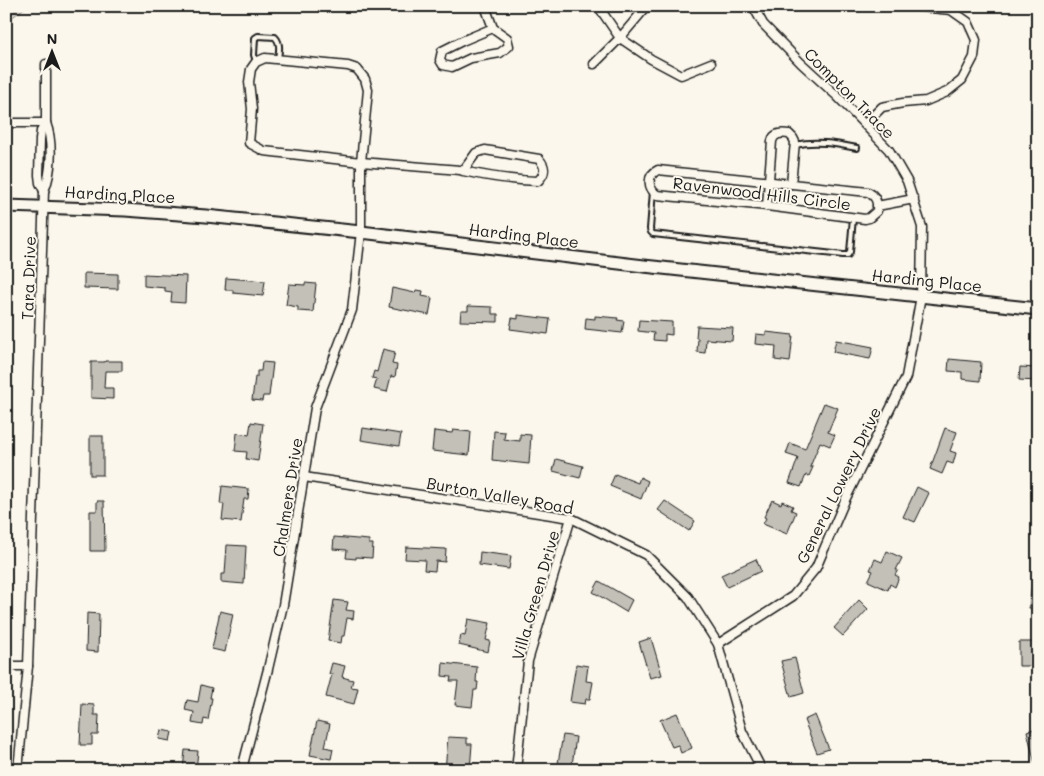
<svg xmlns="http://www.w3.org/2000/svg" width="1044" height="776" font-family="Mali,sans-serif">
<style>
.green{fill:#dad7ce;stroke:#7b7a75}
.building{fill:#c3c0b8;stroke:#1c1c1c}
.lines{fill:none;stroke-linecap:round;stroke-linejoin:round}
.service-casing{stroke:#1c1c1c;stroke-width:8}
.minor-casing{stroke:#1c1c1c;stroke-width:11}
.secondary-casing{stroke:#1c1c1c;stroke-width:15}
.service{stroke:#fbf7ec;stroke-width:4}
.minor{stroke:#fbf7ec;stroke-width:8}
.secondary{stroke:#fbf7ec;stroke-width:11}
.labels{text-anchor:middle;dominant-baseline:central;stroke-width:4;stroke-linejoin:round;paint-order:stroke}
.street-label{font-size:16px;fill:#1c1c1c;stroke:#fbf7ec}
</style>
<rect width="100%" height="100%" fill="#fbf7ec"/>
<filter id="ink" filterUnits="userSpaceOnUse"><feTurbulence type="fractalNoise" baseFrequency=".02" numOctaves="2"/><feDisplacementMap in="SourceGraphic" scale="10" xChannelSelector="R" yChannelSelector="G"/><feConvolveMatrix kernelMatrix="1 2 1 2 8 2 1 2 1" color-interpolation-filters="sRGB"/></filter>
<g filter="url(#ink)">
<path class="green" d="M6,6H27L6,22Z"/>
<g class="building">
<path d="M84,273L118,274V289L84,288Z"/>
<path d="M144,274L186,276L185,303L171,302L172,292L165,291V288L144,286Z"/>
<path d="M226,278L265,281L263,296L233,293V290H225Z"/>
<path d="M305,283L316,284L313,312L298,311V307L286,305L289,284L305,285Z"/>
<path d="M392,288L415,293L416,290L423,291L422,296L432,298L429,315L389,307Z"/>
<path d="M468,306L492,307V314H498V322L460,321L461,311H468Z"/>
<path d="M518,315L550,319L548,334L510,329L512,318L518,319Z"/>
<path d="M595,316L618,318L617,320L624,321L622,333L585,329L586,318L595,319Z"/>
<path d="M639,320L672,322V335L665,334V341L653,340L654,333L638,331Z"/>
<path d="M697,326L733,328L732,341L706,339L705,353L697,352L698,338H696Z"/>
<path d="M766,332L793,335L790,362L775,360L776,346L755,344L756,334L766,335Z"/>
<path d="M836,340L873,347L870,359L833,352Z"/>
<path d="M383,349L395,352L392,364L397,365L395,377L391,376L387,392L374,389L377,379L372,378L374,371L377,372Z"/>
<path d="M949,359L981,362L980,381L962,379V372L948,371Z"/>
<path d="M105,361H122V371H105L104,388H113V399L91,398V362H105Z"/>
<path d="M262,362L273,363L269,396H263L262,401L252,400L255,377H257V371H261Z"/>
<path d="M1020,367L1038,368V381L1019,380Z"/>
<path d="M824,403L838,408L828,432L835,435L830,446L820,442L810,467H813L809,476L806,475L801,487L789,483L798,458L786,454L790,443L805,449Z"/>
<path d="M251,422L263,424L258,461L246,459L247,452L235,451L237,433L249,435Z"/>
<path d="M363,428L401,434L399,446L361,440Z"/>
<path d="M945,428L957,432L950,451L956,453L953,464L947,462L942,474L930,469Z"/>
<path d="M453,430L471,432L469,455L432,451L434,431L452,433Z"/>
<path d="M494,431L505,432L504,439L520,441V434L531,435L529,464L492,460Z"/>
<rect x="90" y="436" width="13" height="39"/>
<path d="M556,459L583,466L580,478L553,471Z"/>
<path d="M615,474L638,483L640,477L648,481L641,499L610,486Z"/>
<path d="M222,486L249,489L248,499H244L241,522L222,520L224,504H220Z"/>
<path d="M917,487L929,493L915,522L903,517Z"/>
<path d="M772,500L781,504L782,501L793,506L791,510L796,512L787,534L763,524L766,518L764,517Z"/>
<path d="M97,501H104L105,551H90V511H97Z"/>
<path d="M665,501L695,521L689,531L658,510Z"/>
<path d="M334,537L369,540V544H373L372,558L356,557V559L346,558L347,550L333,549Z"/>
<path d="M227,545L246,546L244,584L221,582V574H225Z"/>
<path d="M406,547L446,549L445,562L436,561L435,571L424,570L425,560L405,559Z"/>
<path d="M887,551L902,558L896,570H898L895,575L899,577L895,587L890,584L888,590L868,581L873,571L870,570L875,559L882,562Z"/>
<path d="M480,552L511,556L509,569L479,565Z"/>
<path d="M756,559L761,571L727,587L721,575Z"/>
<path d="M1033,574H1038V609L1029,608Z"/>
<path d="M599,581L632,600L626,612L593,592Z"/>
<path d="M334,600L348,602L346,610L354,611L353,619L347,618L344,636H342L341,643L328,641Z"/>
<path d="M859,600L868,609L843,636L834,628Z"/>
<path d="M220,611L233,614L225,652L212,649Z"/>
<path d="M87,613L99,614L98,652L86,651Z"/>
<path d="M468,619L490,623L486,640L490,641L488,652L459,645L461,635L465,636Z"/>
<path d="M651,638L662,675L650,678L639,642Z"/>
<path d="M1019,642H1034L1035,653H1038V666H1019Z"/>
<path d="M795,658L804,693L791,697L781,661Z"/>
<path d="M332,663L345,666L342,677L353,680L351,687L358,688L354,704L326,697L332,674H329Z"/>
<path d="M443,663L477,667L476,682H478L477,690H474L472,707L455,705L458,681H450L451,677L442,676Z"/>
<path d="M576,664L588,666L586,681L593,682L590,699H586L585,704L570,702Z"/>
<path d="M201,685L212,688L210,698H212L208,720L204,719L203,725L192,723L194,712L185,710L187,700L198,702Z"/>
<path d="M82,704L94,705V715H99L98,735H92V745H80Z"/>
<path d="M677,713L692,748L681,753L678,745L672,747L660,720Z"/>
<path d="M815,715L829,749L817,753L804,720Z"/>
<path d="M317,721L330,724L325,747L333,749L331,759L310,755Z"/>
<path d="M1038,728V764H1035L1027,731Z"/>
<path d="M161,730L172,732L170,741L159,739Z"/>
<path d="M563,735L576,737L572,765L558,763Z"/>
<path d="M448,737L467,738V744H472L470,770H445Z"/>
<path d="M185,750L198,751L196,770H183Z"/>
</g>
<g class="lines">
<g class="service-casing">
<g id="service">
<path d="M256,62L254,55L255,38L258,36L275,37C281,43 279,51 278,59"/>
<path d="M795,145C816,140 836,144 857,148"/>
<path d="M653,191L650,229L651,232L653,234L843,255H848L850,252L853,218"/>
</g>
</g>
<g class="minor-casing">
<g id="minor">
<path d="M485,6L493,28L507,38L509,46L500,53L471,58L452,67L443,65L440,60L442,51L462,41L493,28"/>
<path d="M598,6L620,38L651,59L681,75L711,63"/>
<path d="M265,58L348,66L357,69L365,79L368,90L361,162L264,151L249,143L252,109L249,82L251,69L256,62Z"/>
<path d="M594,64L620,38L647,6"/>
<path d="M6,123H46"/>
<path d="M865,124L882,107L903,103L926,101L947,92L962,80L974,57L976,40L968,22L951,10L910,6"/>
<path d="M658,170L868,192C876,196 878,202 877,211L869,218L865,219L767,206L657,195C648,188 646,176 658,170Z"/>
<path d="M44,191L40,183L39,175L40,139L41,131L46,123"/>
<path d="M767,206L772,141C774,133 781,133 789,134L793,138L795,142L791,184"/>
<path d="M877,206L914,199"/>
<path d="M304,477L571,518L646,555L688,597L718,644L742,731L762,770"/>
<path d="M718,644L793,596L816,568L846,498L906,377L921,296L922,227L907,181L889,150L837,96L801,63L763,24L753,6"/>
<path d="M6,666H28"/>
<path d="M18,770L28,666L44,191C52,173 53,141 46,123V64"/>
<path d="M243,770L244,761L268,669L283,605L315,408L352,310L361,232V162L460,170L463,171C490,177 511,180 538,181C546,173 546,167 539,159L485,150L476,153L463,171"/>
<path d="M516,770L528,661L571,518"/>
</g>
</g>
<g class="secondary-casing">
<path id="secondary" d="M6,206L125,210L206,216L361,232L644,266L1038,309"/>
</g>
<use href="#service" class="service"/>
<use href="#minor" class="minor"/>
<use href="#secondary" class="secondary"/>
</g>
</g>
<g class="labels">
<g class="street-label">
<text transform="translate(850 93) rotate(45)">Compton Trace</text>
<text transform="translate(762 193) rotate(7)">Ravenwood Hills Circle</text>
<text transform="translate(120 194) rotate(3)">Harding Place</text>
<text transform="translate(524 235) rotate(7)">Harding Place</text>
<text transform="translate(28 278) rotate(-88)">Tara Drive</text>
<text transform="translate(927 280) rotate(6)">Harding Place</text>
<text transform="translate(838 485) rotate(-64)">General Lowery Drive</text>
<text transform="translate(500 495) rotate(10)">Burton Valley Road</text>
<text transform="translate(287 497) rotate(-81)">Chalmers Drive</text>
<text transform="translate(535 595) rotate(-74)">Villa Green Drive</text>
</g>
</g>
<rect width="1044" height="776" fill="none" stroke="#fbf7ec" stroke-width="25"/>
<rect x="12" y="12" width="1019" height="751" fill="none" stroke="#1c1c1c" stroke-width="2" filter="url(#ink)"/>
<g transform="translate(52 52)" stroke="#fbf7ec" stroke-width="4" paint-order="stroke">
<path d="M0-4L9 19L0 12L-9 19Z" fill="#1c1c1c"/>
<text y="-8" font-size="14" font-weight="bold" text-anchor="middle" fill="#1c1c1c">N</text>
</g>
</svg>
